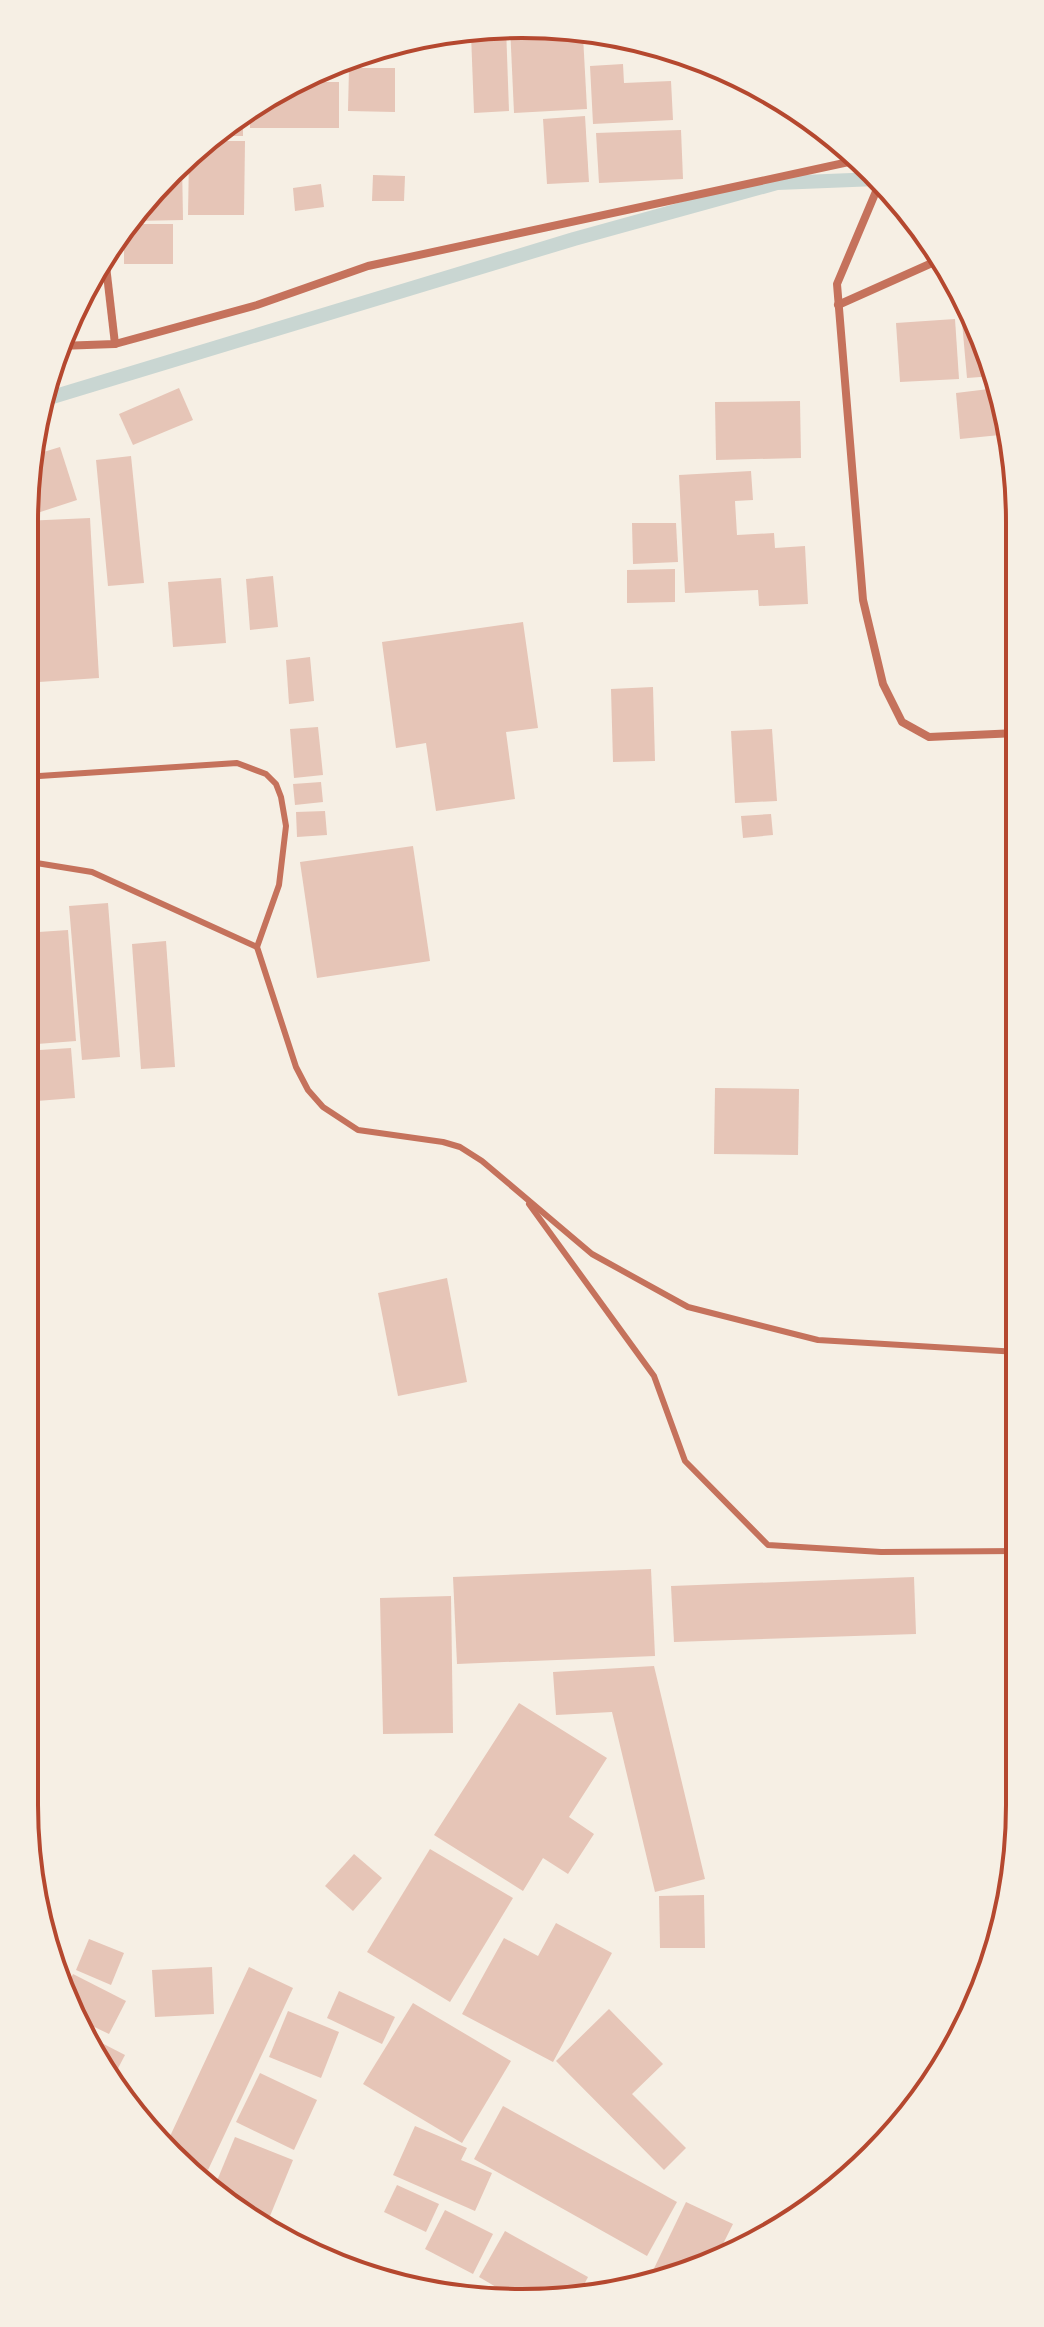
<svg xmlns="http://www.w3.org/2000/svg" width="1044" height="2327" font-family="Helvetica,sans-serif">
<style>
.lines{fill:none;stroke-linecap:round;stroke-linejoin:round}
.stream{stroke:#c9d6d2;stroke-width:14}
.building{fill:#e6c5b7}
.service{stroke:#c5725c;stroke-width:6}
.minor{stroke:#c5725c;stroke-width:8}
.rim{fill:none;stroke:#b5482f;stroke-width:4}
</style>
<rect width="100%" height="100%" fill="#f6efe4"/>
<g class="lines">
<path class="stream" d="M49,398L574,239L777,183L877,179"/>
</g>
<g class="building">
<path d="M522,24L583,36L587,109L514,113L510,26Z"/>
<path d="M506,27L509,111L474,113L471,34Z"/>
<path d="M337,61V74H313L331,62Z"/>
<path d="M623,64L624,83L671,81L673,120L593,124L590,66Z"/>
<path d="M349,68H395V112L348,111Z"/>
<path d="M302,82H339V128H250V116Z"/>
<path d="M585,116L589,182L547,184L543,119Z"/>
<path d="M243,121V136H221L232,129Z"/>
<path d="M681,130L683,179L599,183L596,133Z"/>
<path d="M213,141H245L244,215H188L189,157Z"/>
<path d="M182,162L183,220L135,221L170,170Z"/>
<path d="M373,175L405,176L404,201H372Z"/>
<path d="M321,184L324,207L295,211L293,188Z"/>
<path d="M133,224H173V264H124V239Z"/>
<path d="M955,319L959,379L900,382L896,323Z"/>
<path d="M976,321L982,331L994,376L967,378L962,322Z"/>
<path d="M179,388L193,420L133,445L119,414Z"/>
<path d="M997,388L1010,434L960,439L956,393Z"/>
<path d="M800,401L801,458L716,460L715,402Z"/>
<path d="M60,447L77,500L25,517L37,454Z"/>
<path d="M131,456L144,583L108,586L96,460Z"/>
<path d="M751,471L753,500L735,501L737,535L774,533L775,548L805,546L808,604L759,606L758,590L685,593L679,475Z"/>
<path d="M90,518L99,678L24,683V521Z"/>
<path d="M632,523H676L678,562L633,564Z"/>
<path d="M675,569V602L627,603V570Z"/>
<path d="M273,576L278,627L250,630L246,579Z"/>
<path d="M221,578L226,643L173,647L168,582Z"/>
<path d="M523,622L538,728L506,732L515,799L436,811L426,743L396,748L382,642Z"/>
<path d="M310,657L314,701L289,704L286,660Z"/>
<path d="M653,687L655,761L613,762L611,689Z"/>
<path d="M318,727L323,775L294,778L290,729Z"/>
<path d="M772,729L777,801L735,803L731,731Z"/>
<path d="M321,782L323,802L295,805L293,784Z"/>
<path d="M325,811L327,835L297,837L296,812Z"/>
<path d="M771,814L773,835L743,838L741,816Z"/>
<path d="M413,846L430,961L317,978L300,862Z"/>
<path d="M108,903L120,1057L82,1060L69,906Z"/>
<path d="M68,930L76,1041L24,1045V933Z"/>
<path d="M166,941L175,1067L141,1069L132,944Z"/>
<path d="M71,1048L75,1098L24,1102V1051Z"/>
<path d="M715,1088L799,1089L798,1155L714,1154Z"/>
<path d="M447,1278L467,1382L398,1396L378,1293Z"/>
<path d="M651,1569L655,1656L457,1664L453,1577Z"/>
<path d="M914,1577L916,1634L674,1642L671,1586Z"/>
<path d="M451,1596L453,1733L383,1734L380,1598Z"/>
<path d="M654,1666L705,1879L655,1892L612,1712L556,1715L553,1672Z"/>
<path d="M519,1703L607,1758L569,1817L594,1834L568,1874L543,1858L523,1891L434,1835Z"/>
<path d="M430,1849L513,1898L450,2002L367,1952Z"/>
<path d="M354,1854L382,1878L353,1911L325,1886Z"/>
<path d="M704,1895L705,1948H660L659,1896Z"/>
<path d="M556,1923L612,1953L553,2062L462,2014L504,1938L538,1956Z"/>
<path d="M89,1939L124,1953L111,1985L76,1970Z"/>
<path d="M212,1967L214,2014L155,2017L152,1970Z"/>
<path d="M249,1967L293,1988L208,2170L165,2147Z"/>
<path d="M73,1974L126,2001L109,2034L82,2021L65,1991Z"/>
<path d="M339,1991L395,2017L382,2044L327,2018Z"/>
<path d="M413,2003L511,2061L462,2143L363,2084Z"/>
<path d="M609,2009L663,2064L632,2094L686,2148L664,2170L556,2061Z"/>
<path d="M288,2011L339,2032L321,2078L269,2057Z"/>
<path d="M92,2038L125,2055L114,2076L101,2054Z"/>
<path d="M260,2073L317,2100L294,2150L236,2122Z"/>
<path d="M503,2106L677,2202L647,2256L474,2159Z"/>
<path d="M415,2126L467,2148L461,2160L492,2173L475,2211L393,2175Z"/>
<path d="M235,2137L293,2160L270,2216L226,2198L214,2188Z"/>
<path d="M397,2185L439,2204L426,2232L384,2212Z"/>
<path d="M686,2202L733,2224L717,2256L647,2283Z"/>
<path d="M445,2210L493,2234L473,2274L425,2249Z"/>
<path d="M505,2231L588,2277L579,2294H508L479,2277Z"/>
</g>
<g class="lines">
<g class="service">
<path d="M24,777L237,763L266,774L276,784L281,797L286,826L279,885L257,947L296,1067L308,1090L323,1107L358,1130L443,1142L460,1147L482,1161L592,1254L688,1307L818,1340L1019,1352"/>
<path d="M24,861L92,872L257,947"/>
<path d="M529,1204L654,1376L685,1461L768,1545L881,1552L1019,1551"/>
</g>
<g class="minor">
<path d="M880,182L837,284L863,600L883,684L902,722L929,737L1017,733"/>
<path d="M106,266L115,344"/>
<path d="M838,305L941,259"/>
<path d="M59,346L115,344L257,305L368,266L858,160"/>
</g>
</g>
<path d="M0 0H1044V2327H0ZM522 38H522A484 484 0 0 1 1006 522V1805A484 484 0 0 1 522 2289H522A484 484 0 0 1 38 1805V522A484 484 0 0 1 522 38Z" fill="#f6efe4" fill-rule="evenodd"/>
<path class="rim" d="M522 38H522A484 484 0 0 1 1006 522V1805A484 484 0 0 1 522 2289H522A484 484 0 0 1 38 1805V522A484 484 0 0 1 522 38Z"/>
</svg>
